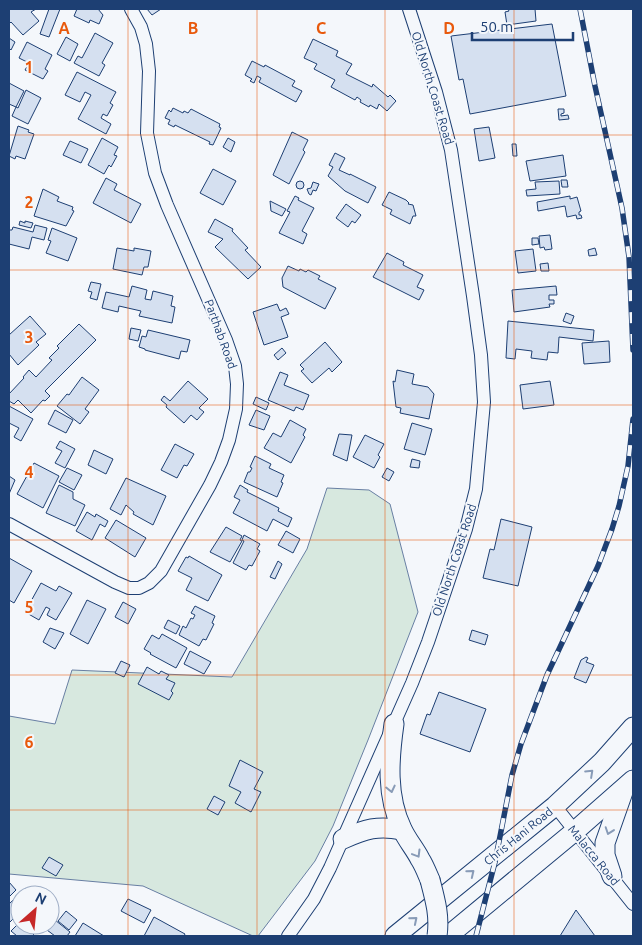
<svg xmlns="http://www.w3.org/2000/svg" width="642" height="945" font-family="Ubuntu,sans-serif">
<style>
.green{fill:#d7e8df;stroke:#687fa3}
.building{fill:#d5e0f0;stroke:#1d3f73}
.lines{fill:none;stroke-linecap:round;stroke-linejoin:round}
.minor-casing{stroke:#1d3f73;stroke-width:14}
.primary-casing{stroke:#1d3f73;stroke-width:21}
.minor{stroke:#f4f7fb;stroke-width:12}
.primary{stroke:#f4f7fb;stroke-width:19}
.rail-casing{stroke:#1d3f73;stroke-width:5.5}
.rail{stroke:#f4f7fb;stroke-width:4;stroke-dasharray:11;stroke-linecap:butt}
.primary-bridge-casing{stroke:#1d3f73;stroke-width:21;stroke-linecap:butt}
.primary-bridge{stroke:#f4f7fb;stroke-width:19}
.oneway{stroke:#889bb7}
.grid{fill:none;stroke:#e8590c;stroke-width:1;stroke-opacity:0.55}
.labels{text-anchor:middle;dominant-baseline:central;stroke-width:4;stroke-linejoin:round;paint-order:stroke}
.street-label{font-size:12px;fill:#1d3f73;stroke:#f4f7fb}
.grid-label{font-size:16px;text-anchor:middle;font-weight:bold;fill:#e8590c;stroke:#f4f7fb;stroke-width:4;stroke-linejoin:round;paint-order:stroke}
</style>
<rect width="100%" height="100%" fill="#f4f7fb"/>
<path class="green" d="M327,488L369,490L390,504L418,612L368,740L333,826L315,861L258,936H253L143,886L9,874V716L55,724L72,670L232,677L307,549Z"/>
<g class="building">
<path d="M9,9H36L31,12L39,21L23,35L11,22L9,24Z"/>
<path d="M49,9H60L49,37L40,34Z"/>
<path d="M77,9H98L103,15L99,24L90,20L89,23L74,16Z"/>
<path d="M147,9H161L152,15Z"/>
<path d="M508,9H535L536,21L507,25L505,12L509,11Z"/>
<path d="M552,24L566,96L470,114L463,79L459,80L451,36Z"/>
<path d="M95,33L113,43L102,63L105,65L99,76L74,63L78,56L82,58Z"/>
<path d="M66,37L78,44L70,61L57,54Z"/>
<path d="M9,38L15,42L11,50L9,48Z"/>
<path d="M313,39L338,51L336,56L352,64L346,74L372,87L373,84L388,97L390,95L396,101L387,111L379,104L377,109L370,105L369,107L360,102L361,100L357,97L355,100L331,87L335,80L314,69L317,64L304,58Z"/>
<path d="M27,42L52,55L45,69L48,71L43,79L25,70L29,63L19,58Z"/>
<path d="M252,61L264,67L265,65L295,81L292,86L302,91L296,102L259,82L261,78L257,76L254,83L250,81L252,79L245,75Z"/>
<path d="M77,72L116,92L110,103L113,105L107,116L103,114L101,118L111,124L106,134L78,119L91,95L85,92L80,102L65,95Z"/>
<path d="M9,83L24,91L16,107L9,104Z"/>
<path d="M26,90L41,98L28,124L12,116L16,107L18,108Z"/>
<path d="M173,108L183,113L184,111L188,113L191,109L220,124L219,127L221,128L213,145L209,144L210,142L175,125L174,127L168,124L170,120L165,118L169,110L171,112Z"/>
<path d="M558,109H564V113L561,114V116L568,115L569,119L559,120Z"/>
<path d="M18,126L29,130L28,132L34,134L25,159L16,156L15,159L9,156Z"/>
<path d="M489,127L495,158L479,161L474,129Z"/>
<path d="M292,132L308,140L303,150L305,152L289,184L273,175Z"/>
<path d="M102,138L118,147L114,155L117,156L111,167L109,165L104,174L88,165Z"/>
<path d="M228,138L235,142L231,152L223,147Z"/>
<path d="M70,141L88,149L81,163L63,155Z"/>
<path d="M512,144H516L517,156H513Z"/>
<path d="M335,153L345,158L339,170L350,175V174L376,187L368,203L345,191L328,176L333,167L329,165Z"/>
<path d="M563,155L566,176L530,181L526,161Z"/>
<path d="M213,169L236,181L223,205L200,193Z"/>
<path d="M106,178L117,184L114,190L141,204L131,223L93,203Z"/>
<path d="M561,180H567L568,187H562Z"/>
<circle cx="300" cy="185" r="4"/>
<path d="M559,181L560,194L527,196L526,190L536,189L535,182Z"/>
<path d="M313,182L319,184L316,191L313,190L311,195L309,194L307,189L311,188Z"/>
<path d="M43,189L59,197L57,201L73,207L72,210L74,211L66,226L34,216Z"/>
<path d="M389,192L406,200L409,203L408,204L413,205L416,216H413L410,224L390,214L392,210L382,205Z"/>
<path d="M295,196L299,198L298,200L314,208L302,231L307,234L303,244L279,233L290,212L287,211Z"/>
<path d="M570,196V199L577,197L581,211L579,212V215H581L582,218L577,219L576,215L567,217L565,206L538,211L537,202Z"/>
<path d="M270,201L286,209L282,216L271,211Z"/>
<path d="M346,204L361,215L355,223L352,221L348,227L336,218Z"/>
<path d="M215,219L233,229L232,231L248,248L245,250L261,267L248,279L215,247L223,239L208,232Z"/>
<path d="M20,221L25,223V221L33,223L31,228L19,225Z"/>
<path d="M35,225L47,228L44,240L32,237L29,249L9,244V230H12L13,227L33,232Z"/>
<path d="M52,228L77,238L68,261L46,253L51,241L48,240Z"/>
<path d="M550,235L552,249L545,250L544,247L540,248L539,236Z"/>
<path d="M532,238H538L539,244L532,245Z"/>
<path d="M117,248L134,251V248L151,251L148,267H144L142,275L113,269Z"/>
<path d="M595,248L597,255L589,256L588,250Z"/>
<path d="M533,249L536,271L518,273L515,251Z"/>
<path d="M387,253L404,262L403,265L423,275L417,287L424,290L419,300L373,277Z"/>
<path d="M548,263L549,271H541L540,264Z"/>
<path d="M288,266L299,271L300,269L306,272L308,270L320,276L318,279L336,288L325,309L283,287L282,278Z"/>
<path d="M91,282L101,284L97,300L90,298L92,292L88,291Z"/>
<path d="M132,286L147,290L145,299L151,300L153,291L173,296L171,306L175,307L172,323L139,316L141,311L119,306L118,312L102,308L106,292L129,297Z"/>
<path d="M556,286L557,295H549V300H554V304H549L550,307L514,312L512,290Z"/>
<path d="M277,304L280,311L286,308L289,314L281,317L288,337L264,345L253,312Z"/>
<path d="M566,313L574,316L571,324L563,321Z"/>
<path d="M30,316L46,334L36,342L39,345L18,365L9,354V335Z"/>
<path d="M508,321L594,330L593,341L559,337L558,353L548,352L547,360L531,358L532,351L516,349L515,359L506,358Z"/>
<path d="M79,324L96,340L45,391L50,396L45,401L43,400L31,413L18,400L14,404L9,401V394L24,378L23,377L29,370L36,377L52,360L49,358L59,348L57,346Z"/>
<path d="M131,328L141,330L138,341L129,339Z"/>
<path d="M148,330L190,340L187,352L181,351L179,359L145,350V349L139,347L142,336L146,337Z"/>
<path d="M609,341L610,362L584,364L582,343Z"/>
<path d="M325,342L342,362L332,372L329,368L312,383L301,371L304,369L300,365Z"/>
<path d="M282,348L286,353L278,360L274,355Z"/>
<path d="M397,370L414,374L412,384L428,387L434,394L429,419L400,413L401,408L396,407L393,381L395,382Z"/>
<path d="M280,372L288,375L284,385L309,395L303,410L296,407L294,411L268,400Z"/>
<path d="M82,377L99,390L85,409L89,412L80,424L57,406L67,394L69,395Z"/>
<path d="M188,381L208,399L199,408L204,412L197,420L191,415L184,423L166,407L167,405L161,400L164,396L170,401Z"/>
<path d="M550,381L554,405L523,409L520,385Z"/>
<path d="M256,397L269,403L266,410L253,404Z"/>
<path d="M9,406L33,419L21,441L14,437L19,428L9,423Z"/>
<path d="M55,410L73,420L66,433L48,424Z"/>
<path d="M256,410L270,416L264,430L249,425Z"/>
<path d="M290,420L306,429L303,435L305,437L291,463L264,448L273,433L281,437Z"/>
<path d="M412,423L432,429L425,455L404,449Z"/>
<path d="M339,434L352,435L347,461L333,455Z"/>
<path d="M365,435L384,444L378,455L380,457L374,468L353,457Z"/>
<path d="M60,441L75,449L65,468L55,463L62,451L56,448Z"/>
<path d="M175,444L194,454L187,466L184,465L177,478L161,470Z"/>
<path d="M94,450L113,459L106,474L88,465Z"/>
<path d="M255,456L271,464L269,468L284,475L281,482L283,483L277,497L244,482L248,472H250L252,468L250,467Z"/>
<path d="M412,459L420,461L419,468L410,467Z"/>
<path d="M34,463L59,476L43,508L17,494Z"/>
<path d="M67,468L82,475L74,490L59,482Z"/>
<path d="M387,468L394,472L389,481L382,477Z"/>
<path d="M9,476L15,480L9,494Z"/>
<path d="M126,478L166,496L153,525L133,514L134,512L126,505L121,515L110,509Z"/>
<path d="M59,485L73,492V499L85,505L75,526L46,513Z"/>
<path d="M240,485L248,490L247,492L279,508L278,511L292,518L288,527L273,519L267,531L233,513L240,500L234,497Z"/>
<path d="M87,512L95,517L96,514L108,521L105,527L100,524L92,540L76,531Z"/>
<path d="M501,519L532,527L518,586L483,578L490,549L494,550Z"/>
<path d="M116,520L146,538L135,557L105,538Z"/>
<path d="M226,527L242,536L240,540L242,541L230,562L210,552Z"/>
<path d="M286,531L300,539L293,553L278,545Z"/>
<path d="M244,535L260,544L257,549L260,551L252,566L249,565L246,570L233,563L244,541L242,540Z"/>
<path d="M189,556L222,575L208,601L186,590L192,578L178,571L186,557L188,558Z"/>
<path d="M9,558L32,571L14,603L9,600Z"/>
<path d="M278,561L282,564L275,579L270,577Z"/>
<path d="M41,583L56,591L59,586L72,593L56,620L47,615L50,609L46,607L39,620L25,612Z"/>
<path d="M87,600L106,609L88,644L70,634Z"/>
<path d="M123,602L136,609L128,624L115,617Z"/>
<path d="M195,606L215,616L212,623L214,624L206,640L203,639L199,646L179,635L183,626L186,628L191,618L193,619L195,615L191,613Z"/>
<path d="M168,620L180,626L176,634L164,628Z"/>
<path d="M50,628L64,633L55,649L43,642Z"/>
<path d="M472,630L488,635L485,645L469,640Z"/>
<path d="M162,634L187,648L176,668L150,654L151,653L144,649L152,635L159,639Z"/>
<path d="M190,651L211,662L204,674L184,664Z"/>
<path d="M586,657L588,658L586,662L594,665L586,683L574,678L581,660Z"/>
<path d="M121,661L130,665L124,677L115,673Z"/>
<path d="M147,667L159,674L161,671L169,675L166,679L175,683L171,691L173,693L169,700L138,684Z"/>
<path d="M439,692L486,709L470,752L420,734L427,714L430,715Z"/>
<path d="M240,760L263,772L254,789L261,792L251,812L235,803L241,792L229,786Z"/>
<path d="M214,796L225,802L218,815L207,809Z"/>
<path d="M49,857L63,865L56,876L42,868Z"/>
<path d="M9,882L16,890L9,897Z"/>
<path d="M26,888L32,895H20V912L9,923V904Z"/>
<path d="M128,899L151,910L144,923L121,911Z"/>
<path d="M50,905L57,911L50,919Z"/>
<path d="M576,910L595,936H560Z"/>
<path d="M66,911L77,920L69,930L58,921Z"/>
<path d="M154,917L185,934L184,936H144Z"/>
<path d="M55,920L70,932L67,936H55L47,930Z"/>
<path d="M20,922V925H25L34,934L32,936H17L11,931Z"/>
<path d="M83,923L104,936H75Z"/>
<path d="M29,925H43L36,932Z"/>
</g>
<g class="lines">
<g class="minor-casing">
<g id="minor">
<path d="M9,524L115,582L129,588H139L149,583L161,571L210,485L221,462L229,440L236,409L237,384L235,366L226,340L167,205L155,173L147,133L149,71L146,44L141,27L131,9"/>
<path d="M555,806L633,904"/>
<path d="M288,936L314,899L330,868L412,683L428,642L466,529L476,489L484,402L481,355L473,296L451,150L436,92L409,9"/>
</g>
</g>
<g class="primary-casing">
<g id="primary">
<path d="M394,724C389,759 386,796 402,829C407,840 415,849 420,859C424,865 427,873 430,880"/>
<path d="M343,839C365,829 378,825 402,830"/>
<path d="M612,876L605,855V843L624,789"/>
<path d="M395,936L555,806L602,762L633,727"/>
<path d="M448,936L575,831L633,780"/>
</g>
</g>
<use href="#minor" class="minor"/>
<use href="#primary" class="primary"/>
<g class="rail-casing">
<g id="rail">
<path d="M580,9L595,86L622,208L629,257L633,350"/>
<path d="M476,936L495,862L512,775L521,744L547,675L598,566L612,529L619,506L628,466L633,419"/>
</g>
</g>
<use href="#rail" class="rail"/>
<g class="primary-bridge-casing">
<path id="primary-bridge" d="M430,880C435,899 440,916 437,936"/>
</g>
<use href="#primary-bridge" class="primary-bridge"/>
</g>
<defs><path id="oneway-chevron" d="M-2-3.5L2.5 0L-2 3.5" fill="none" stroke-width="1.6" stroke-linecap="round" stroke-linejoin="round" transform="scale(1.25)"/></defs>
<g class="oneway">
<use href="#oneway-chevron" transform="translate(590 773) rotate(-43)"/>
<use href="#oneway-chevron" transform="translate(391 789) rotate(77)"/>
<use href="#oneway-chevron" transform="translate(609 831) rotate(109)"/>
<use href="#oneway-chevron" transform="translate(417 854) rotate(59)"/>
<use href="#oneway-chevron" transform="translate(471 873) rotate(-39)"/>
<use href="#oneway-chevron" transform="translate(414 920) rotate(-40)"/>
</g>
<path class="grid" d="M128,9V936M257,9V936M385,9V936M514,9V936M9,135H633M9,270H633M9,405H633M9,540H633M9,675H633M9,810H633"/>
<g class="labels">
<g class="street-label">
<text transform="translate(433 88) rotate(73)">Old North Coast Road</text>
<text transform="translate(221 334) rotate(70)">Parthab Road</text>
<text transform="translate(454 560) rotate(-72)">Old North Coast Road</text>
<text transform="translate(518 836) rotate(-39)">Chris Hani Road</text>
<text transform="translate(594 855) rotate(51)">Malacca Road</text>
</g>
</g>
<g class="grid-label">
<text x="64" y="34">A</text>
<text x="193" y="34">B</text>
<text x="321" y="34">C</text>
<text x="449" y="34">D</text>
<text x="29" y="73">1</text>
<text x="29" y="208">2</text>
<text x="29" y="343">3</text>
<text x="29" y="478">4</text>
<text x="29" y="613">5</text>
<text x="29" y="748">6</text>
</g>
<rect width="642" height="945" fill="none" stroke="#1d3f73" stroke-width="20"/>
<g transform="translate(35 910) rotate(27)"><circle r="24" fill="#f4f7fb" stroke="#9eadc5"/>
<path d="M0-4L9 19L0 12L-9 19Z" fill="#c62828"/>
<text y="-8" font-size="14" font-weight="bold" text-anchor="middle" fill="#1d3f73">N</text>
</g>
<path d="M472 32v8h101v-8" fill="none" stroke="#1d3f73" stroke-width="2.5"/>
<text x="480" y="32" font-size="15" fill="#1d3f73" stroke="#f4f7fb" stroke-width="4" paint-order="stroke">50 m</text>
</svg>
